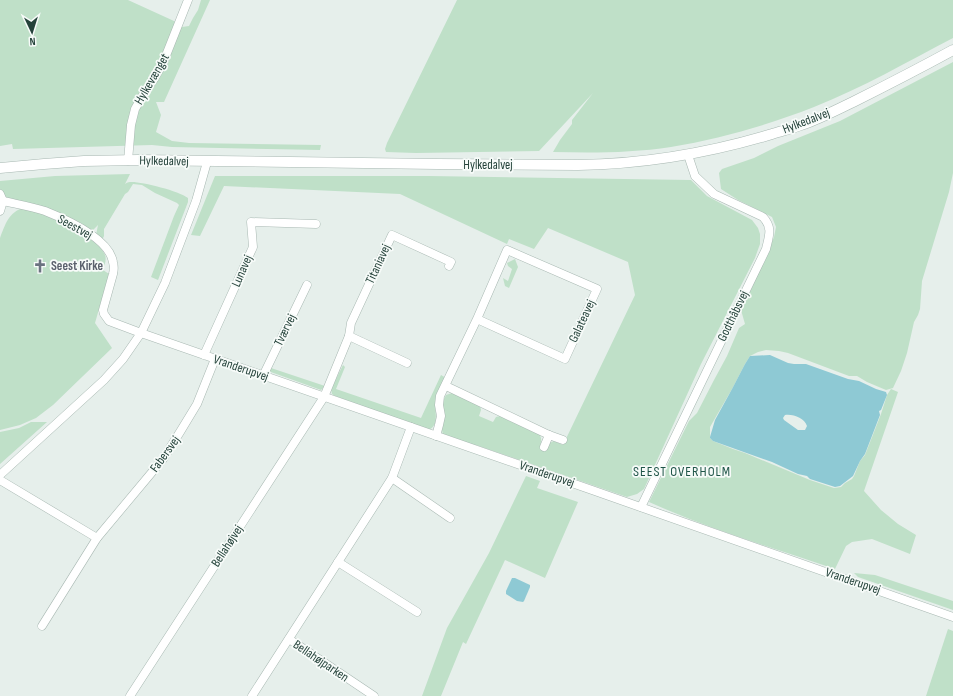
<svg xmlns="http://www.w3.org/2000/svg" width="953" height="696" font-family="'Sofia Sans Condensed',sans-serif">
<style>
.green{fill:#bfe0c8}
.water{fill:#8ec9d4;fill-rule:evenodd}
.lines{fill:none;stroke-linecap:round;stroke-linejoin:round}
.minor-casing{stroke:#a8b8b2;stroke-width:9}
.tertiary-casing{stroke:#a8b8b2;stroke-width:11}
.minor{stroke:#fff;stroke-width:8}
.tertiary{stroke:#fff;stroke-width:10}
.labels{text-anchor:middle;dominant-baseline:central;stroke-width:3.5;stroke-linejoin:round;paint-order:stroke}
.street-label{font-size:13px;fill:#24423a;stroke:#f7fbf9}
.worship-label{font-size:13px;font-weight:bold;fill:#5b616d;stroke:#f7fbf9;text-anchor:start}
.neighbourhood-label{font-size:14px;letter-spacing:1px;fill:#1f5548;stroke:#f7fbf9}
</style>
<rect width="100%" height="100%" fill="#e6efeb"/>
<g class="green">
<path d="M0,0H128L174,21L182,27L189,26L193,18L198,10L201,0H210L164,102H156L161,115L156,132L172,141L189,143L321,145L320,150L172,147L152,145L13,149L12,144L0,146Z"/>
<path d="M457,0H953V38C907,62 862,88 814,107C768,125 720,139 671,147C632,153 592,153 553,152L560,140L572,124V120L593,93L539,151L416,153L386,152L385,149L387,143Z"/>
<path d="M953,62V173L949,192L922,281L920,309L918,315L914,322L907,353L901,371L893,388L886,390L867,382L857,376H849L788,353L779,351L766,350L758,352L750,356L745,364L732,389L710,427V438L713,441L733,449L745,453L810,480L834,488L841,487L845,483L852,479L854,476L860,461L865,455L881,414L887,395L891,389L898,392L864,491L881,510L898,524L916,535L910,554L872,539L852,542L846,546L835,569C773,548 709,529 649,502L689,421L697,413L714,380L727,356L739,328L745,324L741,310L774,237L776,227L772,217L738,200L721,189L719,173L722,169L754,158L778,146L840,121Z"/>
<path d="M130,174L125,184C128,182 129,182 132,182C143,182 179,191 188,198V202L158,280L151,277L174,216L179,205L177,203L155,193L142,185L133,184L128,192L125,194L104,229V236L102,240L96,235L98,225L91,232L6,199L0,191V181L55,176Z"/>
<path d="M215,176H429L691,180L707,196L752,220L758,228L760,234V244L755,258L701,364L644,489L637,494L627,497L476,445H473L443,435L442,430L443,401L446,395L452,393L480,406L481,410L479,416L493,422L496,417L500,416L540,435C542,440 541,442 540,447L554,441L563,445L635,295L628,262L548,228L534,249L509,239L507,244L400,194L224,186L200,236L191,235Z"/>
<path d="M24,208C31,210 38,212 45,215C60,221 100,240 105,255C107,260 104,266 103,270L109,274L95,323L112,348L53,405L36,418L20,425L0,430V238C5,225 9,211 24,208Z"/>
<path d="M515,259L518,267L509,288L505,286L503,278L508,281L512,269L508,266L507,263Z"/>
<path d="M343,365L345,367L336,389L421,418L441,375L446,378C442,386 438,394 436,403C434,412 440,424 429,430L335,396L332,394L331,389Z"/>
<path d="M268,367L325,386L321,390L268,371Z"/>
<path d="M31,422H47L0,464V432L19,428Z"/>
<path d="M526,476L540,481L537,488L578,502L545,578L505,560L466,644L463,642L441,696H422L447,628L489,553Z"/>
<path d="M854,573L875,575L953,601V610L858,577Z"/>
<path d="M948,629L953,631V696H926Z"/>
</g>
<g class="water">
<path d="M770,355L788,363L794,364H806L848,379L859,381L876,389L886,392L887,395L881,410L879,411L880,415L865,454L860,461L853,476L840,486L835,487L810,479L807,476L798,474L772,462L713,441L710,438V437L715,420L732,389L745,364L750,356ZM785,415C794,414 804,418 807,426L805,430H798L784,420L783,418Z"/>
<path d="M512,578H515L530,585V587L524,601L523,602L517,601L506,594V591Z"/>
</g>
<g class="lines">
<g class="minor-casing">
<g id="minor">
<path d="M128,161L131,125L135,109L143,95L154,79L163,63L188,0"/>
<path d="M0,194L3,201L0,211"/>
<path d="M3,201C16,204 33,207 45,211C65,219 109,238 113,262C114,266 114,270 113,274L103,310L104,314L109,321L141,333L592,490L953,617"/>
<path d="M349,336L407,363"/>
<path d="M204,355L253,247L251,222L316,224"/>
<path d="M263,376L307,285"/>
<path d="M446,386L549,435L563,440"/>
<path d="M436,436L439,425L441,416L439,405L440,396L477,319L507,250L597,289L565,359L477,319"/>
<path d="M544,447L549,435"/>
<path d="M0,475L104,380L123,359L141,333L165,283L196,201L207,162"/>
<path d="M392,478L450,518"/>
<path d="M0,480L97,538"/>
<path d="M641,507L766,249C769,236 773,228 763,217L714,194L695,176L688,155"/>
<path d="M338,562L417,612"/>
<path d="M42,626L97,538L163,459L180,432L197,404L215,359"/>
<path d="M289,639L374,696"/>
<path d="M130,696L324,397L349,336L351,323L392,235L451,262L449,266"/>
<path d="M252,696L392,478L411,427"/>
</g>
</g>
<g class="tertiary-casing">
<path id="tertiary" d="M0,168L44,164L84,161L138,160L437,164L578,165C644,164 709,153 772,134C781,131 791,129 801,125C819,119 836,110 853,102C887,85 920,68 953,50"/>
</g>
<use href="#minor" class="minor"/>
<use href="#tertiary" class="tertiary"/>
</g>
<defs>
<g id="church-bare" transform="scale(1.08)"><path d="M-1.2-6h2.4v3.5h3.3v2.4h-3.3V6h-2.4V-.1h-3.3v-2.4h3.3Z" fill="#6b7280" stroke="#f7fbf9" stroke-width="2.5" paint-order="stroke"/></g>
</defs>
<g fill-rule="evenodd">
<use href="#church-bare" x="40" y="266"/>
</g>
<g class="labels">
<g class="street-label">
<text transform="translate(152 79) rotate(-60)">Hylkevænget</text>
<text transform="translate(806 121) rotate(-21)">Hylkedalvej</text>
<text transform="translate(164 161) rotate(1)">Hylkedalvej</text>
<text x="488" y="165">Hylkedalvej</text>
<text transform="translate(75 227) rotate(29)">Seestvej</text>
<text transform="translate(378 264) rotate(-65)">Titaniavej</text>
<text transform="translate(242 271) rotate(-66)">Lunavej</text>
<text transform="translate(733 316) rotate(-64)">Godthåbsvej</text>
<text transform="translate(582 321) rotate(-65)">Galateavej</text>
<text transform="translate(285 330) rotate(-64)">Tværvej</text>
<text transform="translate(241 368) rotate(19)">Vranderupvej</text>
<text transform="translate(165 454) rotate(-54)">Fabersvej</text>
<text transform="translate(547 474) rotate(19)">Vranderupvej</text>
<text transform="translate(227 546) rotate(-57)">Bellahøjvej</text>
<text transform="translate(853 581) rotate(19)">Vranderupvej</text>
<text transform="translate(321 661) rotate(34)">Bellahøjparken</text>
</g>
<g class="worship-label">
<text x="51" y="266">Seest Kirke</text>
</g>
<g class="neighbourhood-label">
<text x="682" y="471">SEEST OVERHOLM</text>
</g>
</g>
<g transform="translate(32 32) rotate(176)" stroke="#f7fbf9" stroke-width="3" paint-order="stroke">
<path d="M0-3L7 15L0 10L-7 15Z" fill="#24423a"/>
<text y="-6" font-size="11" font-weight="bold" text-anchor="middle" fill="#24423a">N</text>
</g>
</svg>
